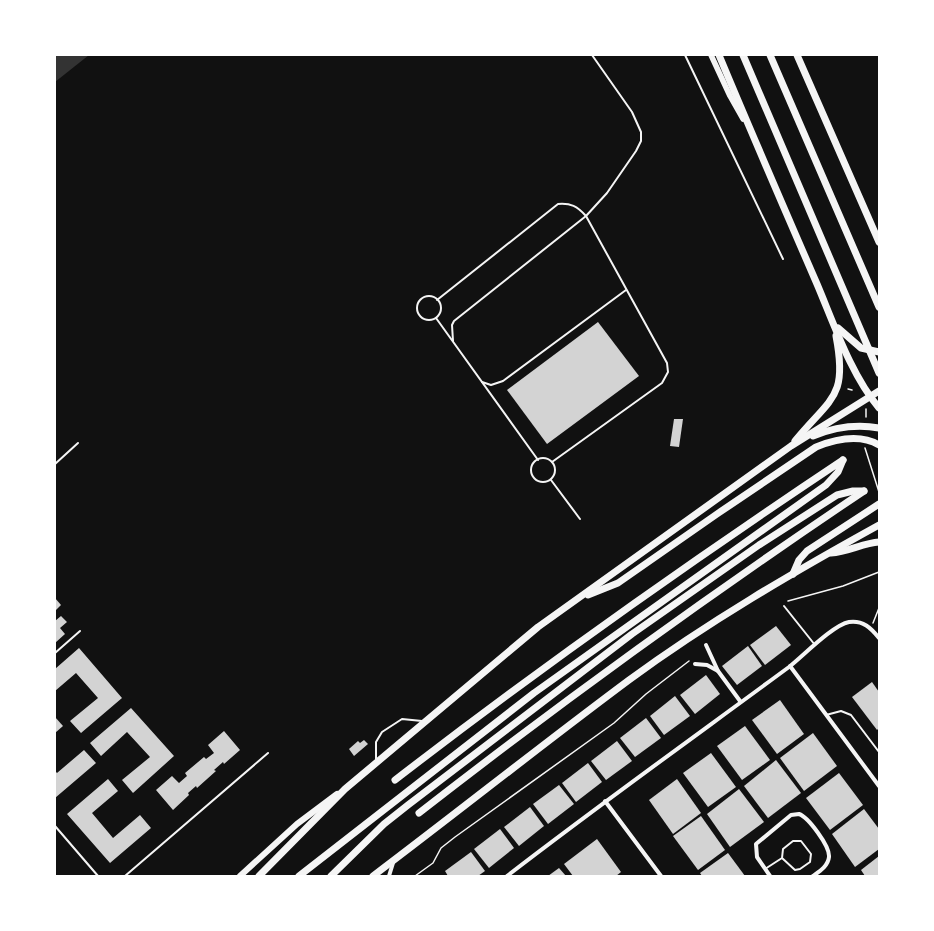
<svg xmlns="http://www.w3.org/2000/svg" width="934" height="931" font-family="Jost,sans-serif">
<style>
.water{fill:#333}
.building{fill:#d3d3d3}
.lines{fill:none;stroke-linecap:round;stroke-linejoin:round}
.path{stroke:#f5f5f5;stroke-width:1.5}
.service{stroke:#f5f5f5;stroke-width:2}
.minor{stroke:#f5f5f5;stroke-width:4}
.tertiary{stroke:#f5f5f5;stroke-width:5.5}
.secondary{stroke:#f5f5f5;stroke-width:6}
.primary{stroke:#f5f5f5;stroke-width:7}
.trunk{stroke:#f5f5f5;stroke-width:7}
</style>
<rect width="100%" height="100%" fill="#111"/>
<path class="water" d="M55,55H89L55,82Z"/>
<g class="building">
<path d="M598,322L639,376L547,444L507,390Z"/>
<path d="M674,419H683L679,447L670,446Z"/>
<path d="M55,598L61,605L55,611Z"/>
<path d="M61,616L67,622L60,628L65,634L55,643V621Z"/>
<path d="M776,626L791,645L765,665L750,645Z"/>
<path d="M748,646L762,666L737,685L722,666Z"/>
<path d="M79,648L122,698L81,733L70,721L98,698L76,673L55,691V669Z"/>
<path d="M706,675L720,694L695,714L680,695Z"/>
<path d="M872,682L879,692V728L877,730L852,697Z"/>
<path d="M675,696L690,716L664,735L650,716Z"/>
<path d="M780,700L804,734L777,754L752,720Z"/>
<path d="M131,708L174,756L133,793L122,780L150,757L127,732L101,756L90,743Z"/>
<path d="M55,717L63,726L55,733Z"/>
<path d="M646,718L661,738L635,757L620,738Z"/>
<path d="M745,726L770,760L742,780L717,746Z"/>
<path d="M224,731L240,750L224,764L223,762L214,770L216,771L197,788L196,786L188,793L189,795L173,810L156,790L172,776L179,783L187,776L185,773L204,757L206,759L214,753L208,745Z"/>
<path d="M813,733L837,766L804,791L780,758Z"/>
<path d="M364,740L368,744L354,756L349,749L358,741L360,743Z"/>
<path d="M617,741L632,761L606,780L591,761Z"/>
<path d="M84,750L96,763L55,798V771L57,773Z"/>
<path d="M711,753L736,787L708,807L683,773Z"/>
<path d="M776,760L801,793L768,818L744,786Z"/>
<path d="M588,763L602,782L576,802L562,783Z"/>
<path d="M839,773L863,805L830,830L806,798Z"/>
<path d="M108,779L118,791L92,813L113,838L140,815L151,828L110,863L67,814Z"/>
<path d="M677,779L701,813L673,834L649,800Z"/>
<path d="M559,785L574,804L548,824L533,804Z"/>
<path d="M739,789L764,822L730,847L707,814Z"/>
<path d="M530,807L544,826L519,846L504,827Z"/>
<path d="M864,809L879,829V849L855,867L832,834Z"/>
<path d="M701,816L725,850L698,870L673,836Z"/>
<path d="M500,829L514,848L489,868L474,849Z"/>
<path d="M597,839L621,872L616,876H573L564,864Z"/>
<path d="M471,852L485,871L478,876H448L445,871Z"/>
<path d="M728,853L745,876H702L700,873Z"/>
<path d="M879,856V876H865L861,870Z"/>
<path d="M559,868L566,876H548Z"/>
</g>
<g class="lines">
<g class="path">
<path d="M848,389L852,390"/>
<path d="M866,417V409"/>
<path d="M865,448L879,492"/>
<path d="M788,601L843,586L879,572"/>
<path d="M873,623L879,608"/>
<path d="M415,876L433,863L441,848L455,837L614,723L646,694L689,661"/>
</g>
<g class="service">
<path d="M685,55L783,259"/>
<circle cx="429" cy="308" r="12"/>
<path d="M437,300L558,204C571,203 577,206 586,216L667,363L668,372L662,383L552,462"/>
<path d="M436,318L538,460"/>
<path d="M453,341L452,325L454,321L586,216L607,193L636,151L641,141V132L632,112L592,55"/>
<path d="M482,382L491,385L503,381L626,290"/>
<circle cx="543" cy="470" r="12"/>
<path d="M55,464L78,443"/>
<path d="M551,480L580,519"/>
<path d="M784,606L815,645"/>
<path d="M55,653L80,631"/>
<path d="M826,715L841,711L851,715L879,752"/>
<path d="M376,759V742L382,732L402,719L422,721"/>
<path d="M55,826L98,876"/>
<path d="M765,869L782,858L783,849L793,841H801L811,854L810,862L800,869L795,870L782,858"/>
<path d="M125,876L268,753"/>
</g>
<g class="minor">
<path d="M706,645L718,671L740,701"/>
<path d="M695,664L707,665L718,671"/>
<path d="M790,666L879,786"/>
<path d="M605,801L661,876"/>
<path d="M389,876L393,863"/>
<path d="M507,876C599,805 694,737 789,667C803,656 833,625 849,622C863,620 871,628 879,638"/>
<path d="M770,876L757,857L756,844L791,815L799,814C808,817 830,846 829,857C828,866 820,871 813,876"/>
</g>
<path class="tertiary" d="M711,55L730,96L743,119"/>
<path class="secondary" d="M240,876L297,824L337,794"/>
<g class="primary">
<path d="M719,55C751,132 784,208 817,284C834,324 851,375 879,408"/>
<path d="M743,55L879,373"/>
<path d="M770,55L879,307"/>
<path d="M797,55L879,242"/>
<path d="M838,328L861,348L879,352"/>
<path d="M813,436C835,427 856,424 879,428"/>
<path d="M795,441C831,397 848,398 836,336"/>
<path d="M831,553C848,552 863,543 879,542"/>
<path d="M793,574L799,560L807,551L879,504"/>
<path d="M588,595L618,583L717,514L816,447C836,439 860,434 879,445"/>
<path d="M259,876L345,789L538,627L791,446L879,391"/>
<path d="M373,876C459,811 543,744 629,680C708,622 794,572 879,525"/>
</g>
<g class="trunk">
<path d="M395,780C540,668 690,562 843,460"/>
<path d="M419,813C564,700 712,593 864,491"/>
<path d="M299,876L534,693L826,485L838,472L843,460"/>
<path d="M331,876L384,824L408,805L632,634L759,545L837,495L853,491H864"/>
</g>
</g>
<rect width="934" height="931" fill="none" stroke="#ffffff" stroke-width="112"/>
</svg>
